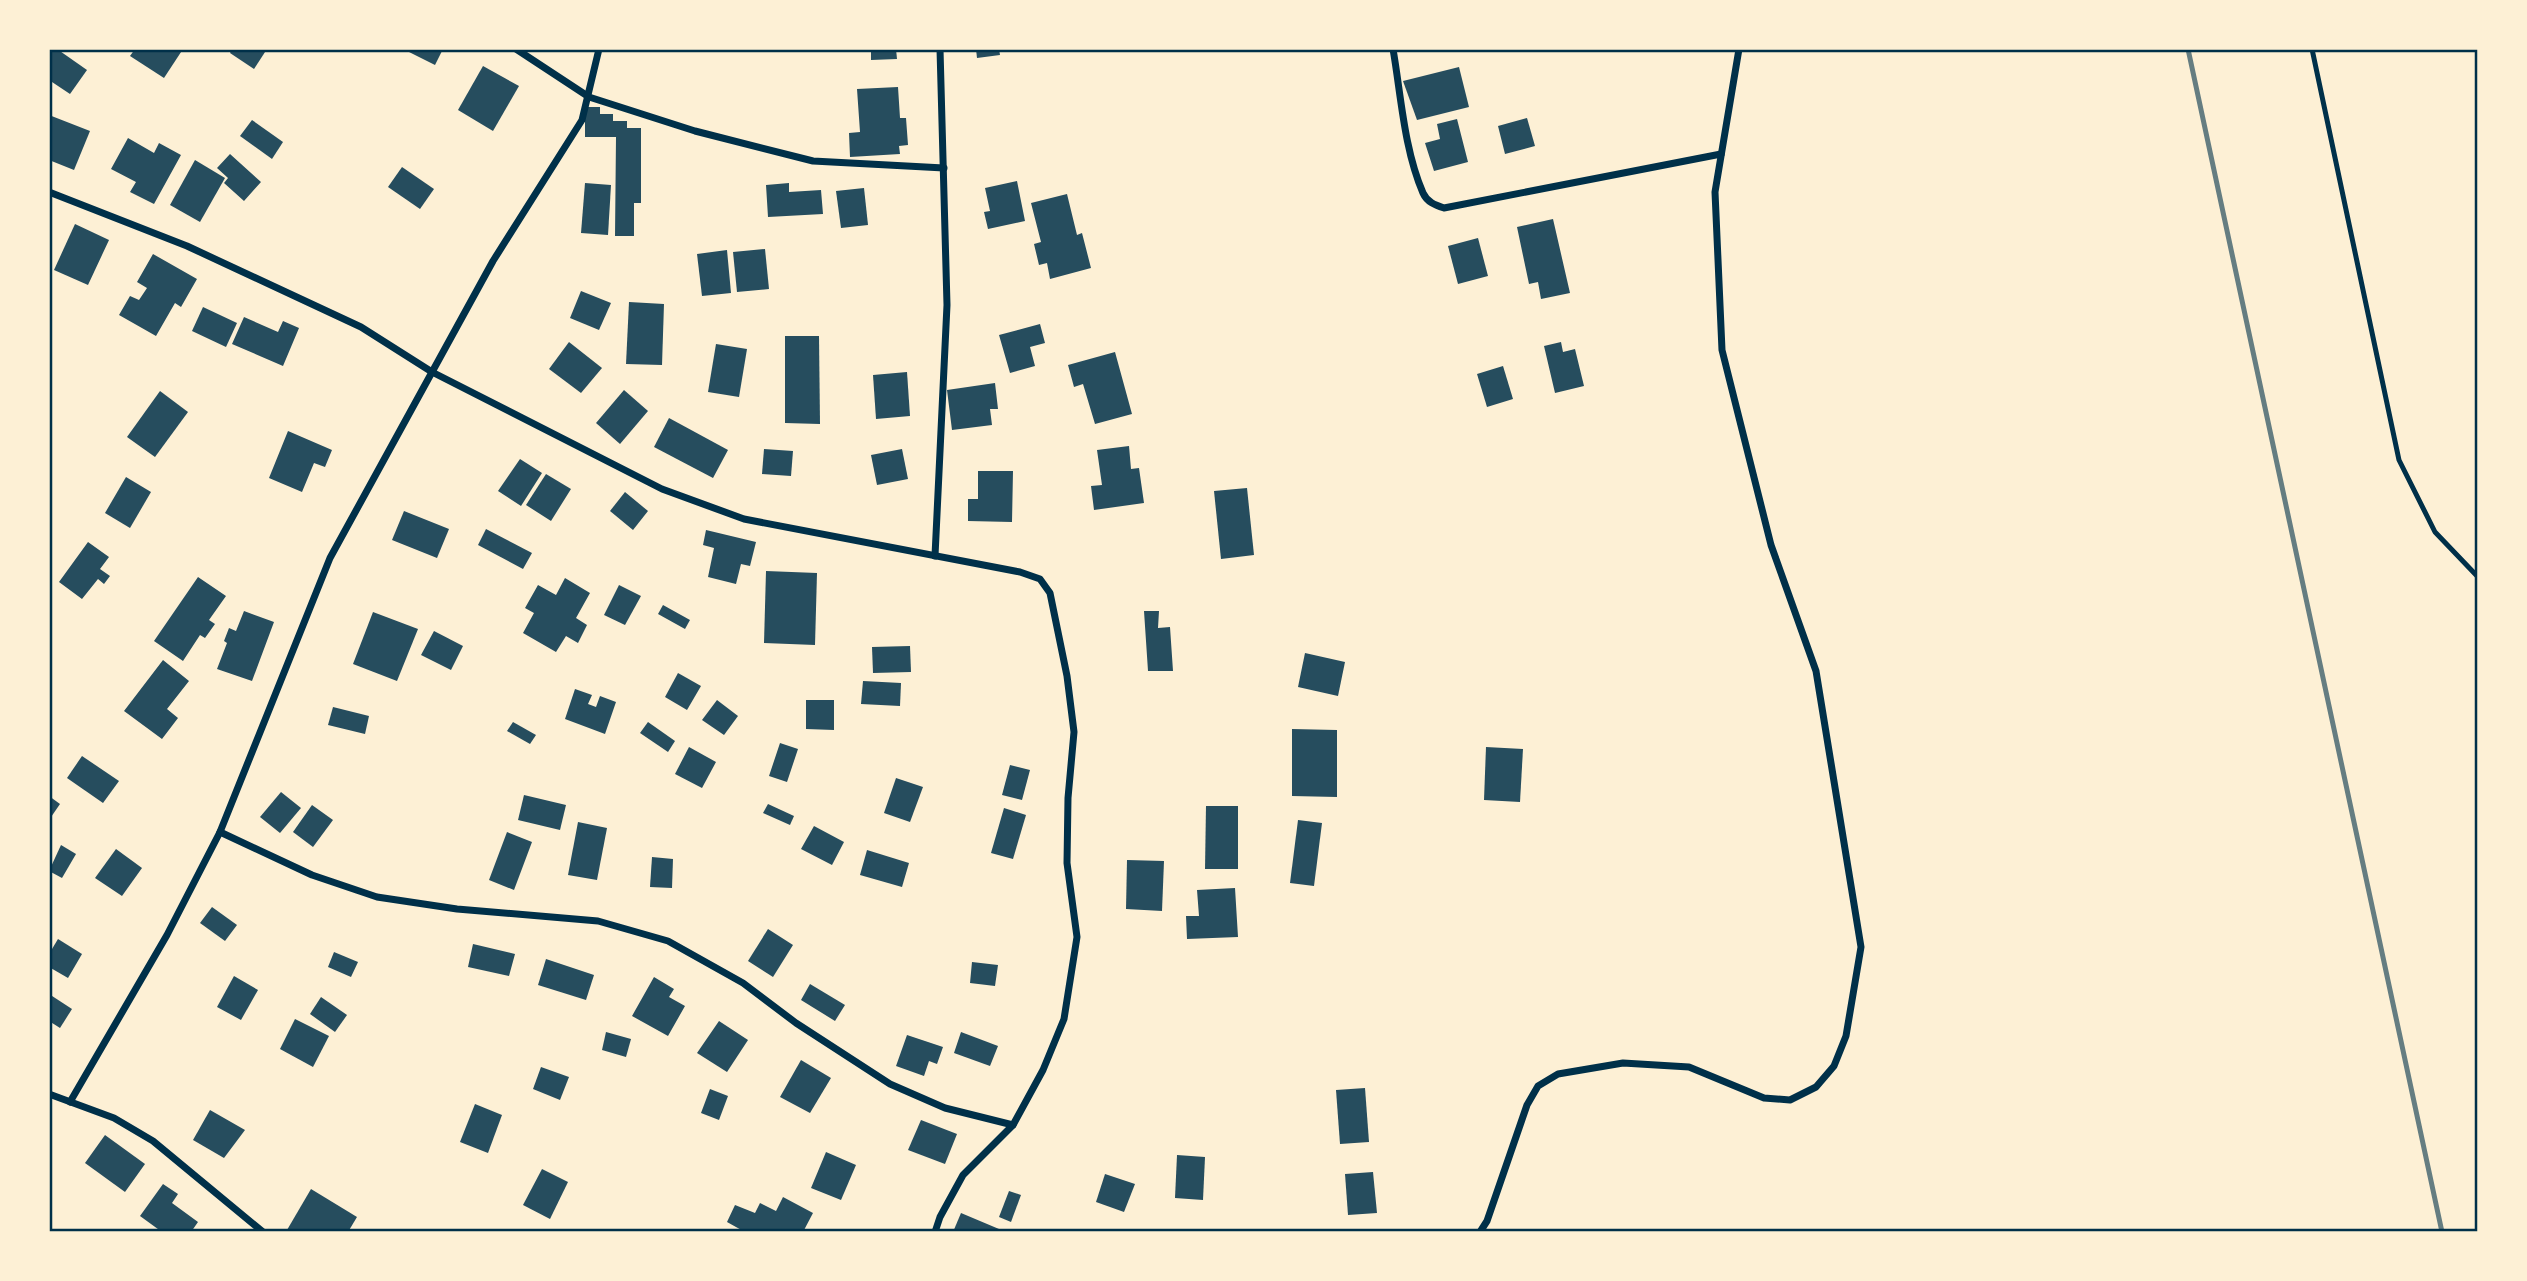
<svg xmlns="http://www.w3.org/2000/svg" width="2527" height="1281" font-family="'PT Serif',serif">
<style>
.building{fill:#264d5e}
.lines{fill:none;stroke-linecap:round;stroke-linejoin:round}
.service{stroke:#003049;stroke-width:5}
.minor{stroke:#003049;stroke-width:7}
.rail{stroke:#657d81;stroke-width:5}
.neatline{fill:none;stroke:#003049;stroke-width:2.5}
</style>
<rect width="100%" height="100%" fill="#fdf0d5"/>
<g class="building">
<path d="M49,49H57L87,70L70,94L49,80Z"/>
<path d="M135,49H183L164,78L130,56Z"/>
<path d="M232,49H267L254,69L230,53Z"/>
<path d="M403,49H443L435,65Z"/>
<path d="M871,49H896L897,59L871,60Z"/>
<path d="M976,49H999L1000,55L977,58Z"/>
<path d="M483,66L519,86L493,131L458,110Z"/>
<path d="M1459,67L1469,107L1417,120L1403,81Z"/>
<path d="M898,87L900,118H906L908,145L899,146L900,154L850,157L849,133L860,132L857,89Z"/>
<path d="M585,107H600V114H613V121H627V128H641V203H634V236H615L616,137H585Z"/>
<path d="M49,115L90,131L74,170L49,160Z"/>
<path d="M1527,118L1535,146L1505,154L1498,126Z"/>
<path d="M1457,119L1468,162L1434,171L1425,143L1440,139L1437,124Z"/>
<path d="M252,120L283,142L272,159L240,136Z"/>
<path d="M128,138L154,153L159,143L181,155L154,204L130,192L136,182L111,169Z"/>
<path d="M230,154L261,182L244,201L224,183L228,178L217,168Z"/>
<path d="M195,160L225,178L200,222L170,205Z"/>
<path d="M402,167L434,189L420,209L388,187Z"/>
<path d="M1017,181L1025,221L988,229L984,212L990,211L985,188Z"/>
<path d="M585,183L611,185L608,235L581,233Z"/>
<path d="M789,183V192L821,190L823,214L768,217L766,185Z"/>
<path d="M864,188L868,225L841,228L836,191Z"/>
<path d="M1067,194L1077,235L1082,233L1091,268L1050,279L1047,263L1039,265L1034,244L1041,242L1031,203Z"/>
<path d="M1553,219L1570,293L1541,299L1538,282L1529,284L1517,227Z"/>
<path d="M75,224L109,240L88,285L54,270Z"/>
<path d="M1478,238L1488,276L1458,284L1448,246Z"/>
<path d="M765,249L769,289L737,292L733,252Z"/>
<path d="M727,250L731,293L702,296L697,254Z"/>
<path d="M153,254L197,279L181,307L175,303L156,336L119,315L130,296L139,300L147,288L137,282Z"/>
<path d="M581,291L611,303L599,330L570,318Z"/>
<path d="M629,302L664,304L662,365L626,364Z"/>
<path d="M203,307L237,323L226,347L192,331Z"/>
<path d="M244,317L278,332L283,321L299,328L283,366L232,344Z"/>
<path d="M1040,324L1045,343L1030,347L1035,366L1010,373L999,335Z"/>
<path d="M785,336H819L820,424L785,423Z"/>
<path d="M569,342L602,368L581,393L549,369Z"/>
<path d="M1561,342L1563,352L1575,349L1584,386L1555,393L1544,346Z"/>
<path d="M716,344L747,349L739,397L708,392Z"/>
<path d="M1115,352L1132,414L1095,424L1083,384L1074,387L1068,365Z"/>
<path d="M1503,366L1513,399L1487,407L1477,374Z"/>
<path d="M907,372L910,416L876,419L873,375Z"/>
<path d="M995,383L998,409H990L992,425L952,430L947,390Z"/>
<path d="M624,390L648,411L620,444L596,423Z"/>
<path d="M160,391L188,412L155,457L127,437Z"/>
<path d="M669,418L728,450L713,478L654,447Z"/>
<path d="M288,431L332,450L325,467L314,463L302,492L269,478Z"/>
<path d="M1129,446L1131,469L1139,468L1144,503L1094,510L1091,486L1102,485L1097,450Z"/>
<path d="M764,449L793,451L791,476L762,474Z"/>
<path d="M902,449L908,479L877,485L871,455Z"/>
<path d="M520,459L542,473L521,506L498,491Z"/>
<path d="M978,471H1013L1012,522L968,521V499H978Z"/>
<path d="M546,474L571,489L551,521L526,505Z"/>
<path d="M126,477L151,492L130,528L105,513Z"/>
<path d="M1247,488L1254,555L1221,559L1214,491Z"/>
<path d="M625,492L648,511L633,530L610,511Z"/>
<path d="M404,511L449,529L437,558L392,540Z"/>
<path d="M486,529L532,553L523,569L478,545Z"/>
<path d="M706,530L756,542L750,566L741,564L736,584L708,577L714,548L703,545Z"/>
<path d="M88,542L109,557L100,569L110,576L104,584L98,579L82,599L59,582Z"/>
<path d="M766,571L817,573L815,645L764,643Z"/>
<path d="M198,577L226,596L209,620L215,624L205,638L200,635L183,661L154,641Z"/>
<path d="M565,578L590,593L576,618L587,625L578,643L566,636L556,652L523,633L534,613L525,608L538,585L556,595Z"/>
<path d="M619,585L641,596L625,625L604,615Z"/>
<path d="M663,605L690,620L685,629L658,614Z"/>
<path d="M244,611L274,622L252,681L217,669L227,643L224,641L229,628L236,631Z"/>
<path d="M1144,611H1159L1158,628L1170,627L1173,671H1148Z"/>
<path d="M373,612L418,629L397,681L353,664Z"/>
<path d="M434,631L463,646L451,670L421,655Z"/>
<path d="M910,646L911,672L873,673L872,647Z"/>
<path d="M1305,653L1345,662L1338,696L1298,687Z"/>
<path d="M163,660L189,681L167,709L178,718L162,739L124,711Z"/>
<path d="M678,673L701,686L687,710L665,697Z"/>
<path d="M863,681L901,683L900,706L861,704Z"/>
<path d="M575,689L592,695L588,704L596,707L600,696L616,702L605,734L565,719Z"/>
<path d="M717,700L738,716L724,735L702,720Z"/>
<path d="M806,700H834V730L806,729Z"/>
<path d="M333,707L369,716L365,734L328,725Z"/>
<path d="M513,722L536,735L530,744L507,731Z"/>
<path d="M648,722L675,741L668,752L640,733Z"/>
<path d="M1292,729L1337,730V797L1292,796Z"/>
<path d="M780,743L798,749L787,782L769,776Z"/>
<path d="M689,747L716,762L702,788L675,774Z"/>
<path d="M1486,747L1523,749L1520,802L1484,800Z"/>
<path d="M82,756L119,781L103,803L67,778Z"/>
<path d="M1010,765L1030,770L1022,800L1002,795Z"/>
<path d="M896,778L923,787L910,822L884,813Z"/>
<path d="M281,792L301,808L280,833L260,817Z"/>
<path d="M524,795L566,805L560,830L518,820Z"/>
<path d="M49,796L60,804L49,820Z"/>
<path d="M768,804L794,816L790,825L763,813Z"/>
<path d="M312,805L333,820L313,847L293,832Z"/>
<path d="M1206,806H1238V869H1205Z"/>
<path d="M1004,808L1026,815L1013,859L991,853Z"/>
<path d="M1298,820L1322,823L1314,886L1290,883Z"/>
<path d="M578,822L607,828L597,880L568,875Z"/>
<path d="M814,826L844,842L832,865L801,849Z"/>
<path d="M507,832L532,842L514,890L489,880Z"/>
<path d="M61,845L76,854L62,878L49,871Z"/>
<path d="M116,849L142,868L122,896L95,878Z"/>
<path d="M867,850L909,863L902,887L860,875Z"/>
<path d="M652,857L673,859L672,888L650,887Z"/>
<path d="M1127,860L1164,861L1162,911L1126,909Z"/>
<path d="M1235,888L1238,937L1187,939L1186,916H1199L1197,890Z"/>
<path d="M212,907L237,925L225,941L200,923Z"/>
<path d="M768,929L793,945L773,977L748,961Z"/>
<path d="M58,939L82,954L68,978L49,967V954Z"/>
<path d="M473,944L515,954L509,976L468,967Z"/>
<path d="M334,952L358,962L351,977L328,967Z"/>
<path d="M546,959L594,975L586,1000L538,985Z"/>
<path d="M972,962L998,965L995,986L970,983Z"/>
<path d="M234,976L258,990L241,1020L217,1007Z"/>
<path d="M654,977L674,989L669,997L685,1006L668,1036L632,1016Z"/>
<path d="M810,984L845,1005L835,1021L801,1000Z"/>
<path d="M49,994L72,1009L60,1028L49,1021Z"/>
<path d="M321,997L347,1015L335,1032L310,1014Z"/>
<path d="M295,1019L329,1036L313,1067L280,1049Z"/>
<path d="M719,1021L748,1040L727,1072L697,1053Z"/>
<path d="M606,1032L631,1039L626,1057L602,1050Z"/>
<path d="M961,1032L998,1046L990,1066L954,1053Z"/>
<path d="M907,1035L943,1047L937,1064L929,1061L924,1076L896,1066Z"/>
<path d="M801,1060L831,1078L810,1113L780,1097Z"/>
<path d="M541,1067L569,1077L560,1100L533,1089Z"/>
<path d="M1365,1088L1369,1142L1340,1144L1336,1090Z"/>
<path d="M710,1089L728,1096L719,1120L701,1113Z"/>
<path d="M475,1104L502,1115L488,1153L460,1142Z"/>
<path d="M210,1110L245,1130L224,1158L193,1140Z"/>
<path d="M921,1120L957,1134L945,1164L908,1150Z"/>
<path d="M105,1135L145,1164L125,1192L85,1163Z"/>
<path d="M826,1152L856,1165L841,1200L811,1188Z"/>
<path d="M1177,1155L1205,1157L1203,1200L1175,1198Z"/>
<path d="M542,1169L568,1182L550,1219L523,1205Z"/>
<path d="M1373,1172L1377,1213L1348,1215L1345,1174Z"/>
<path d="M1105,1174L1135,1184L1124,1212L1096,1202Z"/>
<path d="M163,1184L178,1194L172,1203L198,1222L191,1232H162L140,1216Z"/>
<path d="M311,1189L357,1217L348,1232L287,1230Z"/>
<path d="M1009,1191L1021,1195L1011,1222L999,1217Z"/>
<path d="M783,1197L813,1213L803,1232H745L727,1222L735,1205L755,1213L760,1203L776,1211Z"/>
<path d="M961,1213L999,1229L998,1232H953Z"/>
</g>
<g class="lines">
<path class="service" d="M2312,49L2399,460L2435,532L2478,577"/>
<g class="minor">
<path d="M516,49L589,97L695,131L813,161L944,168"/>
<path d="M1393,49C1401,95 1404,149 1423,193C1427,202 1435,205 1444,208L1721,154"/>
<path d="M49,192L187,246L361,327L432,372L662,489L744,519L1020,572L1040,579L1050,593L1067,676L1074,732L1068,798L1067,863L1077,937L1064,1019L1043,1070L1013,1125L963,1175L940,1217L935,1232"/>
<path d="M935,556L947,305L940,49"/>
<path d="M220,832L312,875L377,897L457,909L598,921L668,941L743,983L796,1023L890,1084L945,1108L1013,1125"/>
<path d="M49,1094L114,1118L153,1141L263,1232"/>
<path d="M70,1102L167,935L220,832L330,558L493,261L582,120L599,49"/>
<path d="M1480,1232L1487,1221L1527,1105L1538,1086L1558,1074L1623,1063L1689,1067L1764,1098L1790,1100L1816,1087L1834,1066L1846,1036L1861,947L1816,671L1771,545L1722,350L1715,192L1739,49"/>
</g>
<path class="rail" d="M2188,49L2442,1232"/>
</g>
<rect width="2527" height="1281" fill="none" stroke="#fdf0d5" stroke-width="102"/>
<rect x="51" y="51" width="2425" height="1179" class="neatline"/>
</svg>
